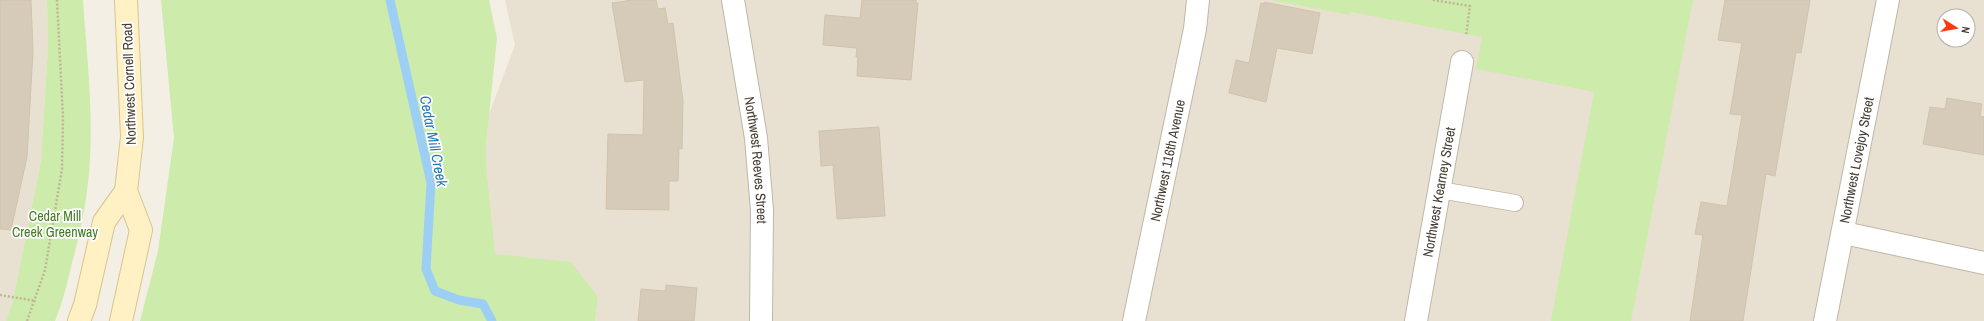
<svg xmlns="http://www.w3.org/2000/svg" width="1984" height="321" font-family="'Archivo Narrow',sans-serif">
<style>
.residential{fill:#e8e1d2;fill-rule:evenodd}
.green{fill:#cdebab}
.lines{fill:none;stroke-linecap:round;stroke-linejoin:round}
.stream{stroke:#9dcff4;stroke-width:9}
.building{fill:#d6cbb9;stroke:#d1c3ac}
.lane-casing{stroke:#bfb7a7;stroke-width:18}
.street-casing{stroke:#bfb7a7;stroke-width:24}
.secondary-casing{stroke:#d6c591;stroke-width:24}
.path{stroke:#c2b497;stroke-width:2.5;stroke-dasharray:2 2;stroke-linecap:butt}
.lane{stroke:#fff;stroke-width:16}
.street{stroke:#fff;stroke-width:22}
.secondary{stroke:#fff1c3;stroke-width:22}
.labels{text-anchor:middle;dominant-baseline:central;stroke-width:3.5;stroke-linejoin:round;paint-order:stroke}
.street-label{font-size:14px;fill:#463f34;stroke:#fff}
.park-label{font-size:14px;fill:#447b24;stroke:#fff}
.water-label{font-size:15px;font-style:italic;fill:#2779b8;stroke:#fff}
</style>
<rect width="100%" height="100%" fill="#f3efe5"/>
<g class="residential">
<path d="M0,0H47L48,47L41,161L13,300L6,321H0Z"/>
<path d="M505,0H1984V321H595L598,297L529,259L494,254L485,245L486,145L489,114L515,45ZM1944,16H1968V40H1944Z"/>
</g>
<g class="green">
<path d="M47,0H83C87,60 95,122 88,183C85,210 79,237 72,263C67,283 63,302 55,321H6L13,300L41,161L48,47Z"/>
<path d="M161,0H489L497,38L486,145V165L495,254L571,262L598,297L595,321H140L158,251L174,138Z"/>
<path d="M1271,0H1693L1631,321H1551L1594,92L1476,69L1482,37L1351,12L1350,15Z"/>
</g>
<g class="lines">
<path class="stream" d="M390,0L431,183L426,269L435,291L459,300L483,304L492,321"/>
</g>
<g class="building">
<path d="M0,0H31L33,51L27,157L11,230L0,229Z"/>
<path d="M632,0H656L658,9L665,8L668,24L673,23L683,101L682,149L679,148L678,181H669V210L606,209L608,134L643,135L644,80L625,82L612,3Z"/>
<path d="M862,0H916V3H918L911,80L857,76L858,57H856L857,48L823,45L825,15L860,18Z"/>
<path d="M1725,0H1810L1801,53L1796,52L1775,176L1766,174L1743,321H1690L1703,235L1695,234L1701,202L1727,206L1742,115L1730,114L1742,43L1718,40Z"/>
<path d="M1264,2L1320,13L1312,54L1277,48L1266,102L1229,93L1236,60L1249,63L1261,3L1264,4Z"/>
<path d="M1947,98L1982,104L1980,116L1984,117V155L1923,144L1930,107L1945,109Z"/>
<path d="M879,127L885,216L837,219L833,165L821,166L819,131Z"/>
<path d="M666,285L697,288L694,321H638L641,289L665,291Z"/>
</g>
<g class="lines">
<g class="lane-casing">
<path id="lane" d="M1440,190L1515,203"/>
</g>
<g class="street-casing">
<g id="street">
<path id="s1" d="M733,0L756,138L762,210L761,321"/>
<path d="M1844,233L1984,263"/>
<path id="s2" d="M1134,321L1195,29L1198,0"/>
<path id="s3" d="M1416,321L1462,62"/>
<path id="s4" d="M1825,321L1888,0"/>
</g>
</g>
<g class="secondary-casing">
<g id="secondary">
<path d="M79,321L85,305L104,222L126,191"/>
<path d="M121,321L141,230L126,191L132,137L126,0"/>
</g>
</g>
<g class="path">
<path d="M1433,0L1470,6L1466,36"/>
<path d="M0,295L36,301"/>
<path d="M27,321L45,270L62,169L63,118L57,0"/>
</g>
<use href="#lane" class="lane"/>
<use href="#street" class="street"/>
<use href="#secondary" class="secondary"/>
</g>
<g class="labels">
<g class="street-label">
<text transform="translate(129 84) rotate(-92)">Northwest Cornell Road</text>
<text stroke="none"><textPath href="#s1" startOffset="162">Northwest Reeves Street</textPath></text>
<text stroke="none"><textPath href="#s2" startOffset="164">Northwest 116th Avenue</textPath></text>
<text stroke="none"><textPath href="#s4" startOffset="164">Northwest Lovejoy Street</textPath></text>
<text stroke="none"><textPath href="#s3" startOffset="131">Northwest Kearney Street</textPath></text>
</g>
<g class="park-label">
<text x="55" y="216">Cedar Mill<tspan x="55" dy="16">Creek Greenway</tspan></text>
</g>
<g class="water-label">
<text transform="translate(434 141) rotate(79)">Cedar Mill Creek</text>
</g>
</g>
<g transform="translate(1956 28) rotate(101)"><circle r="19" fill="#ffffff" stroke="#b5b2ae"/>
<path d="M0-3L7 15L0 10L-7 15Z" fill="#ff3810"/>
<text y="-6" font-size="11" font-weight="bold" text-anchor="middle" fill="#463f34">N</text>
</g>
</svg>
